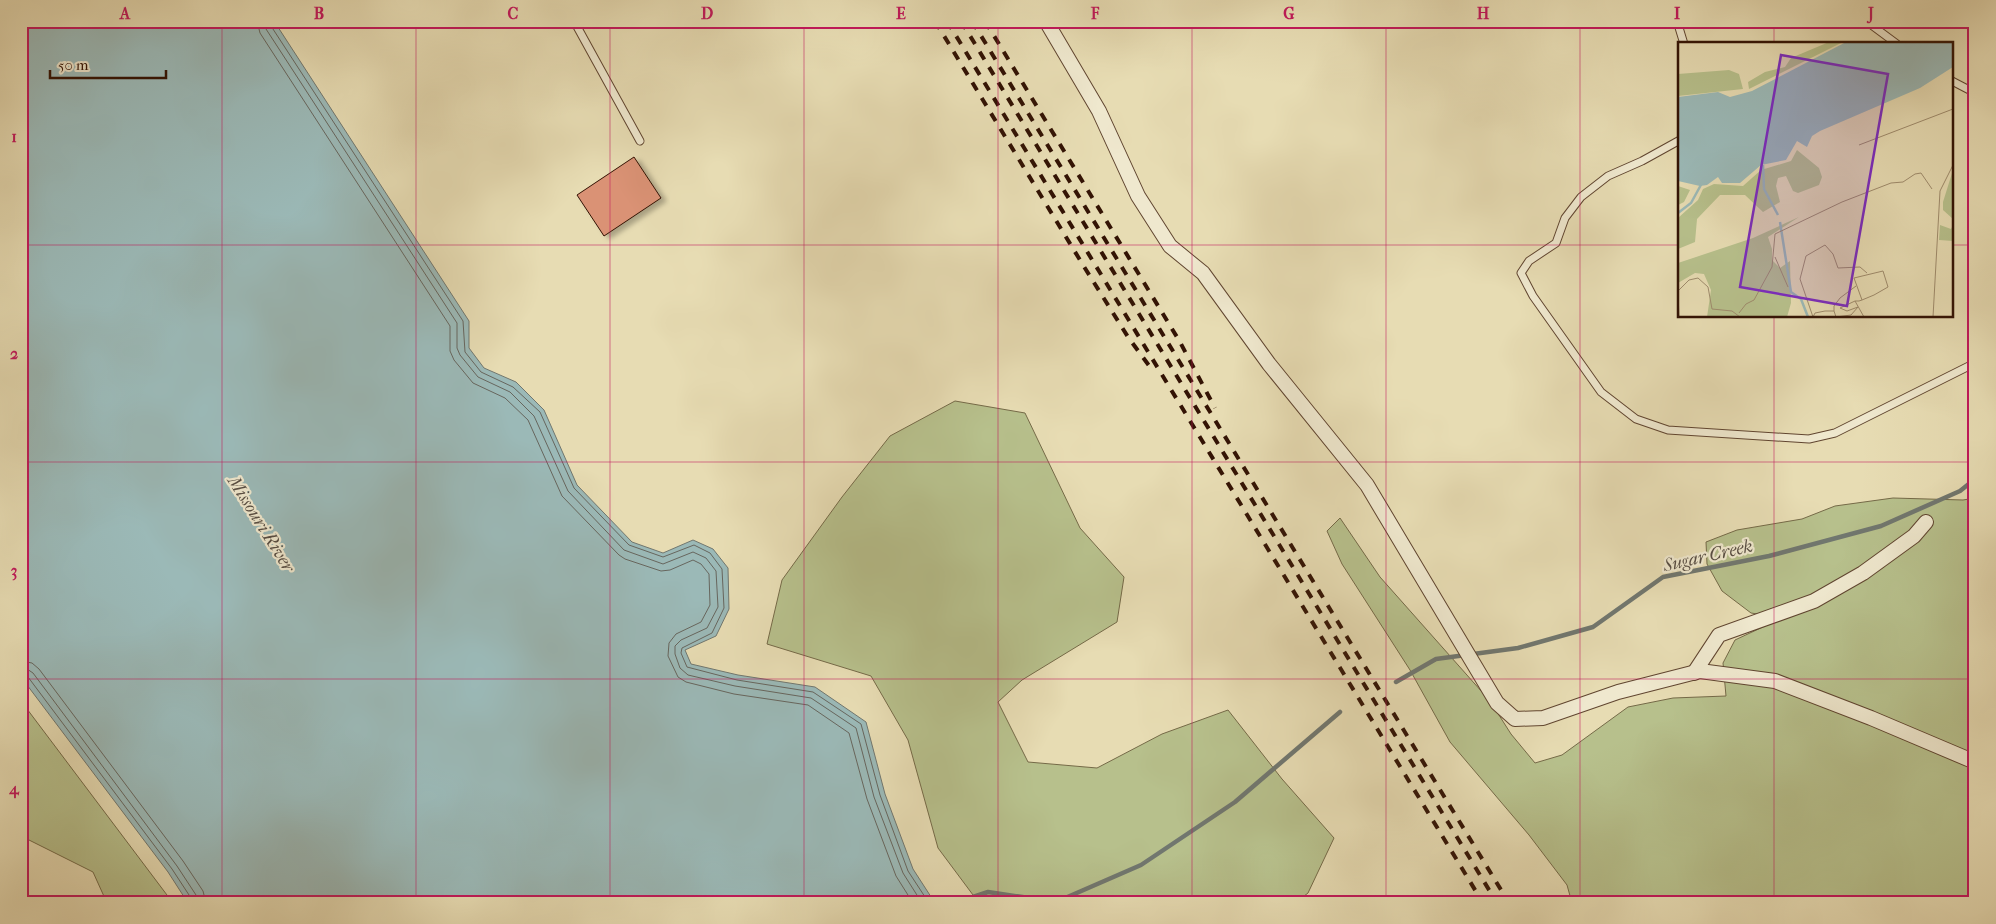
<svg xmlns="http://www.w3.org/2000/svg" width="1996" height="924" font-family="'IM FELL French Canon',serif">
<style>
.green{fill:#b7c08c;stroke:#756a48}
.water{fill:#9bb9b7;stroke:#71776f}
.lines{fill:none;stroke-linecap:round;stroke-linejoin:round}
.shore{stroke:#67665e;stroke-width:1}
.stream{stroke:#71776f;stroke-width:4.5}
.building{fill:#da9275;stroke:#331304;filter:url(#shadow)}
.service-casing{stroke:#604530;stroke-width:9}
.minor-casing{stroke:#604530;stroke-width:16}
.service{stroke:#efe8ce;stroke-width:7}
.minor{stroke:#efe8ce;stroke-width:14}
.rail{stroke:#331304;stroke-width:4;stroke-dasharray:9 9;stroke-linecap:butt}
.grid{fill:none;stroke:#c2185b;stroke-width:1;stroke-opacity:0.55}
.labels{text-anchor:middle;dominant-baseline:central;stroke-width:4.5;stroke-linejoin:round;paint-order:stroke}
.water-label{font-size:18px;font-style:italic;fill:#574d43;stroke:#efe8ce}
.inset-river{fill:none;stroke:#9bb9b7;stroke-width:2.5}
.inset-road{fill:none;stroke:#9f8c6d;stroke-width:1}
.view{fill:#7b2cbf;fill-opacity:0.15;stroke:#7b2cbf;stroke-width:2.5}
.inset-edge{fill:none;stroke:#331304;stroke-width:2.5}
.neatline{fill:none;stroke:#c2185b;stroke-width:2}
.grid-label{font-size:16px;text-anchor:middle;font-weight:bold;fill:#c2185b}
</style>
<defs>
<filter id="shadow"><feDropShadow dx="5.5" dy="3" stdDeviation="2.5" flood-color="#0004"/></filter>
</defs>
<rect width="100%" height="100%" fill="#e7dcb3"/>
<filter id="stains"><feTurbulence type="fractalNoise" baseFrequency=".004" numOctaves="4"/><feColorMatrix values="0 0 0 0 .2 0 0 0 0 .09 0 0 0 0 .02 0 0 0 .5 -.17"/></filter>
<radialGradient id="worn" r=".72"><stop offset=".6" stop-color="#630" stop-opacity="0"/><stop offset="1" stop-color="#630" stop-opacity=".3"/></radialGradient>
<g class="green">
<path d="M955,401L1025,413L1080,528L1124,577L1117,622L1022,680L998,702L1028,762L1097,768L1162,734L1228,710L1282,779L1334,838L1308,893L1295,903H979L938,848L908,740L871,676L767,644L782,580L842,497L890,436Z"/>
<path d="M1893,498L1963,500L1975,498V903H1572L1567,885L1529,835L1450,742L1410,670L1342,564L1327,531L1340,518L1380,577L1490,701L1511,734L1535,763L1562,755L1628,707L1673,698L1726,696L1723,663L1735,640L1782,618L1751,613L1722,591L1707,564L1706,542L1737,530L1802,519L1835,506Z"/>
<path d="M21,701L173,903H107L93,872L21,836Z"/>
</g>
<path class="water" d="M21,21H274L469,321V348L484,368L516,382L544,410L577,485L632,542L663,553L693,540L713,549L728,568L729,609L716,636L685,650L691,664L738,675L815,687L866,722L885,794L913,869L935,903H188L168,872L21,677Z"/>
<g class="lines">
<g class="shore">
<path d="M257,21L260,33L450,326V351L454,360L473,383L505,398L528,420L562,496L619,555L625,559L661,571L670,570L693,560L701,564L709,574L710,605L701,622L676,634L669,643L668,656L678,677L686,682L734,694L808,705L849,733L867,799L896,876L913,903"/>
<path d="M264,21L266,29L457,323V348L460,355L478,377L510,392L534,416L568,491L624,550L663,564L693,552L706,558L716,571L718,607L707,628L681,640L675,646V654L680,668L688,675L735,686L811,698L856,728L874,797L903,873L922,903"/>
<path d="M270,21L271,26L463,321L465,352L481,372L513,387L540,412L574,488L629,545L663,557L694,545L710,553L722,569L724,608L712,633L682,648L681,653L687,667L737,680L813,692L861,724L880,795L908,871L929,903"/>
<path d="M21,661L32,663L39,669L183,861L203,891L206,903"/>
<path d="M21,669H27L33,673L177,866L196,895L198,903"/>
<path d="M21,675L28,677L172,869L191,898L192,903"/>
</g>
<g class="stream">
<path d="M1396,682L1436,659L1518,648L1593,627L1663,577L1769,556L1881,526L1960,491L1975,479"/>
<path d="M955,903L988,892L1056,902L1141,865L1235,802L1340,712"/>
</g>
</g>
<path class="building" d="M634,157L661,198L604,236L577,195Z"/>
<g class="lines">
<g class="service-casing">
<g id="service">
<path d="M574,21L640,141"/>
<path d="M1677,21L1684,44"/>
<path d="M1866,21L1897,44"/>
<path d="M1952,81L1975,93"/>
<path d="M1680,140L1642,161L1608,176L1581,197L1565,218L1556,243L1529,261L1521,273L1533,296L1601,392L1636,419L1668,430L1809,439L1835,433L1975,363"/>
</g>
</g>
<g class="minor-casing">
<g id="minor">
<path d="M1046,21L1099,111L1138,196L1170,246L1203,273L1269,364L1367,485L1497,703L1515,719L1543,718L1618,692L1700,671L1775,681L1871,718L1975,762"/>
<path d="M1694,673L1719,635L1814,601L1863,573L1914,536L1926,522"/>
</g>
</g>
<use href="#service" class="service"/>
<use href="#minor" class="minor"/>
<g class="rail">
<path d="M935,21L1083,265L1128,337L1153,371"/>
<path d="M947,21L1483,903"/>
<path d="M961,21L1497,903"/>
<path d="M972,21L1509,903"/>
<path d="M985,21L1180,342L1215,408"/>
</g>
</g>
<path class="grid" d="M222,21V903M416,21V903M610,21V903M804,21V903M998,21V903M1192,21V903M1386,21V903M1580,21V903M1774,21V44M21,245H1680M1952,245H1975M1774,316V903M21,462H1975M21,679H1975"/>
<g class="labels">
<g class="water-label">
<text transform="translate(261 524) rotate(58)">Missouri River</text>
<text transform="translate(1708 556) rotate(-13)">Sugar Creek</text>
</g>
</g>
<g transform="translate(1678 42)">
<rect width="275" height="275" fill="#e7dcb3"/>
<path d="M151,0H165L71,47L70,40L87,30L107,25L113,16ZM51,28L61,32L65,47L0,54V32ZM119,108L141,126L144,135L141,143L120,151L115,149L108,134L100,136L98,144L102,160L85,170L67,153H42L19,177L17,200L0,207V176L20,158L25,147L36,142L65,144L83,128L113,119ZM275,128V177L265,168V160ZM0,144L12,148L6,160L0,163ZM121,175L90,195L94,207V218L102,226L112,219L113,261L109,275H29L33,248L26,232L17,231L0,241V221L75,196ZM262,183L273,187L275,183V199L261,198Z" fill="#b7c08c"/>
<path d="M168,0H275V25L242,46L142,89L134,94L129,105L119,99L108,118L83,123L62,141H44L40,135L29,143L22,144L0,139V55L40,50L52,55L74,49Z" fill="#9bb9b7"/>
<path class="inset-river" d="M85,123L86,147L100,173M0,171L13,161L24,141M102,180L113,250L123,257L130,275"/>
<path class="inset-road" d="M181,103L275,67M97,215L110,245M0,249L11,238L20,236L30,245L34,267L54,269L62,275M0,252L1,275M177,259H181L184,258L196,253L210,245L205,229L176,236L184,258M180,265L169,269L162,266L177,259L186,275M156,269V264L162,256L178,244M61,271L68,262L76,258L94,225L97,192L164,160L213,141L225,140L237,132L243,131L254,147M158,275L156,269H147L137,271L135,275L122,237L128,214L147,203L155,212L160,226L182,225L189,231M158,275L173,273L180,265M255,275L262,149L275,123"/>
<path class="view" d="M103,13L210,32L169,264L62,245Z"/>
<rect width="275" height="275" class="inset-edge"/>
</g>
<rect width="1996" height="924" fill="none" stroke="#e7dcb3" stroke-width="55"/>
<path d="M50 70v8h116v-8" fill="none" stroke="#331304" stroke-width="2.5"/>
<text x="58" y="70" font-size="15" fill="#331304" stroke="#efe8ce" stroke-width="4" paint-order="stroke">50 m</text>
<rect x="28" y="28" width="1940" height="868" class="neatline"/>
<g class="grid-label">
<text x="125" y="19">A</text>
<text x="319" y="19">B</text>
<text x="513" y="19">C</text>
<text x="707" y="19">D</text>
<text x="901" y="19">E</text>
<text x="1095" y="19">F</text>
<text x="1289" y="19">G</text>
<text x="1483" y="19">H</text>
<text x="1677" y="19">I</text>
<text x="1871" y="19">J</text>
<text x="14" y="142">1</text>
<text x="14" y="359">2</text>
<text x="14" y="576">3</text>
<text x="14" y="794">4</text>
</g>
<rect width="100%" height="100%" filter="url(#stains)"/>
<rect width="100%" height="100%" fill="url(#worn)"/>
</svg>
